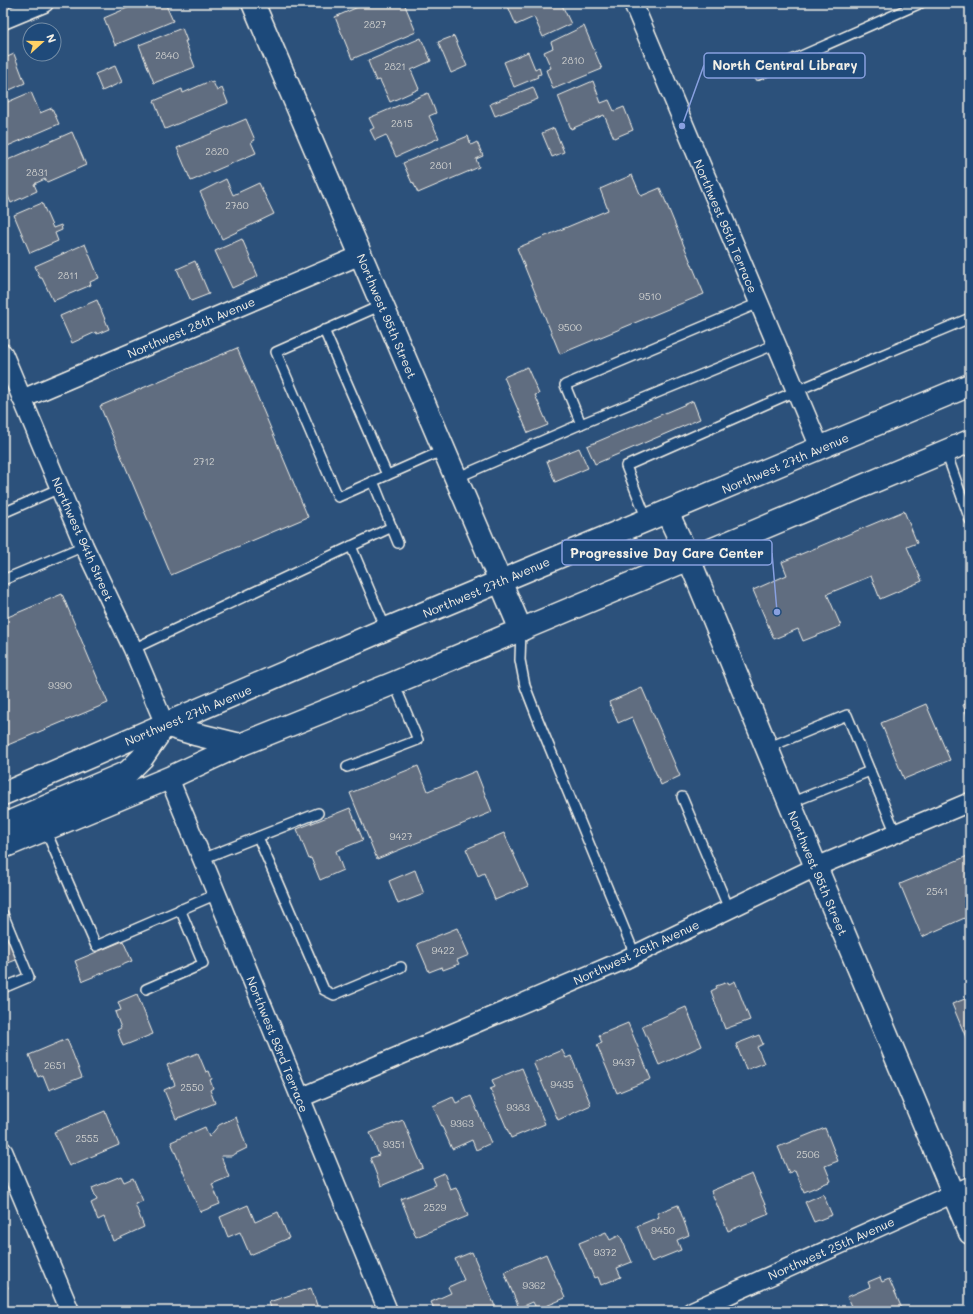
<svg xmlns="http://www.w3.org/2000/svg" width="973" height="1314" font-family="Mali,sans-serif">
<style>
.building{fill:#616d80;stroke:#f4f1e8}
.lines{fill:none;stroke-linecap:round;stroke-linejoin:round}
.service-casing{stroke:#f4f1e8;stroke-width:12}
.minor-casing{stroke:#f4f1e8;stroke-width:21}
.tertiary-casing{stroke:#f4f1e8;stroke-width:25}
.secondary-casing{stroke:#f4f1e8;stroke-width:25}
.primary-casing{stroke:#f4f1e8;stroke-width:25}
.service{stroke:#1f4a7a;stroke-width:9}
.minor{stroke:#1f4a7a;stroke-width:18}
.tertiary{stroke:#1f4a7a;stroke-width:22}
.secondary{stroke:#1f4a7a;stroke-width:22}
.primary{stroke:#1f4a7a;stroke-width:22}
.labels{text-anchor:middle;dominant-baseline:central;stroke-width:3;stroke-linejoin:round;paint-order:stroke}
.number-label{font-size:10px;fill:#cfd0ce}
.street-label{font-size:12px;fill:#f4f1e8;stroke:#1f4a7a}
.leader{fill:none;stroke:#88a0e0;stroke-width:1.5}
.callout-dot{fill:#88a0e0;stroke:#1f4a7a;stroke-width:1.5}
.callout{fill:#1f4a7a;stroke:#88a0e0;stroke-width:1.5}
.callout-label{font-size:13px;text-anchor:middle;font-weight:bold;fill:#f4f1e8}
</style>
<rect width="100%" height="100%" fill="#2c517b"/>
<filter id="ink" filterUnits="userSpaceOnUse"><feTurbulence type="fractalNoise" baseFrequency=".025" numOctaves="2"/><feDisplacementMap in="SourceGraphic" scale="8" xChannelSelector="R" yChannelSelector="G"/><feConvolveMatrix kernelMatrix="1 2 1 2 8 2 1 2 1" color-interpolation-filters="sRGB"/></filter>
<g filter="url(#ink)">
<g class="building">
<path d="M139,3H165L173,21L115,45L104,18Z"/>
<path d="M367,3H404L416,32L352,59L335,17Z"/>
<path d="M510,3H561L571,24L543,37L534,17L516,25L507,4Z"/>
<path d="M584,26L602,69L553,89L546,70L551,68L544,52L553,48L551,42Z"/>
<path d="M182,28L187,41H185L195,67L154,83L139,45Z"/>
<path d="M454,36L467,66L451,73L438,42Z"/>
<path d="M421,38L431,61L411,70L419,89L390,102L380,80L376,81L368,61Z"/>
<path d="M528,52L535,69L539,67L541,74L537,75L538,77L514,87L504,62Z"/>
<path d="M14,54L25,83L3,93V59Z"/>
<path d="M115,66L122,82L102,91L95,74Z"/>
<path d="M210,81L211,83L213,82L217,91L222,88L228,103L165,129L154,101L182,89L183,93Z"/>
<path d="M593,81L601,103L609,100L614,111L624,107L633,130L614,138L604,115L571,129L558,96Z"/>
<path d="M533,87L538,99L495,116L490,104Z"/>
<path d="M31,92L40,113L52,108L59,124L3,148V104Z"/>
<path d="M428,93L436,113L429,116L439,138L396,157L386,135L375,140L370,130L374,128L369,118Z"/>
<path d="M246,119L255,140L251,142L256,153L191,181L177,148Z"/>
<path d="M554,128L564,152L552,157L542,133Z"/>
<path d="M72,132L86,165L47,182L45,179L34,184L37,191L11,203L3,185V162Z"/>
<path d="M468,136L471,145L477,142L483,156L476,159L479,167L418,193L413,182L412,183L403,163Z"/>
<path d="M632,175L641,196L660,188L704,294L560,354L517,248L608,210L600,189Z"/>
<path d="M226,179L233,195L259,183L274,214L222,239L200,192Z"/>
<path d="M42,203L53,228L61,225L62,230L55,233L58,241L30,253L14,215Z"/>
<path d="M242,239L258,276L232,288L215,251Z"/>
<path d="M85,244L99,278L90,282L91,285L53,301L42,278H40L35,266Z"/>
<path d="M195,261L209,294L191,301L177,269Z"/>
<path d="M97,300L109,329L97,334L96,332L72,343L60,316Z"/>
<path d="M237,348L308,517L171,575L100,406Z"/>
<path d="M527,367L539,394L535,395L548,425L528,433L504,377Z"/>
<path d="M693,401L700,419L595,464L587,446Z"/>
<path d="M579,448L588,468L555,482L547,461Z"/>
<path d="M904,511L917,543L907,547L922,581L880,599L871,576L827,594L841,626L803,641L798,629L774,639L753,590L787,575L782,562Z"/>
<path d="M62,594L108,703L3,747V619Z"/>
<path d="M642,688L680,776L661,785L632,717L618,723L609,702Z"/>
<path d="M969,699H970V723L963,705L970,702Z"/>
<path d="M926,704L950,760L904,779L881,723Z"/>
<path d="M418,766L428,791L476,771L492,812L377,859L350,793Z"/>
<path d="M350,808L363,840L336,851L343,870L320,880L311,858L309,859L297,829Z"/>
<path d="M504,833L528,886L495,900L484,873L478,876L466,849Z"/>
<path d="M970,855V899L964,901L969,916L922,937L900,884Z"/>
<path d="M415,870L424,894L398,904L389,881Z"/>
<path d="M8,927L21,958L3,965V929Z"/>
<path d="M457,928L469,955L457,960L459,964L443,970L442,967L429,972L417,944Z"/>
<path d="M123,941L132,961L83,981L75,961Z"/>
<path d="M735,981L750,1020L725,1029L711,991L717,988L716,986L728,982L729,984Z"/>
<path d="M137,994L153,1034L123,1046L117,1030L121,1028L115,1012L121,1010L118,1002Z"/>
<path d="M970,997V1047L952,1004Z"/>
<path d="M686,1007L702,1046L659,1065L642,1026Z"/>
<path d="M628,1023L651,1079L617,1093L597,1045L602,1043L599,1035Z"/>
<path d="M759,1035L763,1044L757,1047L764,1063L746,1070L736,1044Z"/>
<path d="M67,1039L82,1077L49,1090L43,1075L38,1077L29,1055Z"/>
<path d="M562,1050L566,1058L571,1056L591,1105L558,1120L533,1062Z"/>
<path d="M198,1053L206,1072L209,1071L212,1079L210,1080L213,1088L210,1090L215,1103L176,1119L164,1090L175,1085L167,1065Z"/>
<path d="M522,1068L545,1124L511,1138L490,1089L495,1087L492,1080Z"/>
<path d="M471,1096L491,1143L476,1150L472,1140L452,1149L433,1106L453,1097L456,1103Z"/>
<path d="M105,1111L119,1145L69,1166L54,1132Z"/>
<path d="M236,1117L247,1148L231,1156H221L229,1177L212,1184L220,1204L200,1212L171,1142L205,1127L209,1137L219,1125Z"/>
<path d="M403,1120L423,1168L381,1186L370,1158L379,1155L370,1133Z"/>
<path d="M825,1128L838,1161L825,1166L831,1181L804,1192L795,1170L789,1173L778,1147Z"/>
<path d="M444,1173L450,1189L456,1187L468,1216L416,1237L401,1199L436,1185L433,1178Z"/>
<path d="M752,1174L769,1214L728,1231L711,1191Z"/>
<path d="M121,1176L124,1182L133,1178L143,1201L135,1204L144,1227L113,1241L104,1217L98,1220L91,1203L97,1200L92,1188Z"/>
<path d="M823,1194L832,1215L814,1222L805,1202Z"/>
<path d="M248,1205L255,1222L278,1212L289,1238L250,1255L240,1232L228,1237L220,1217Z"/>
<path d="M678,1205L689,1235L677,1240L681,1250L651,1262L637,1226L659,1217L657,1213Z"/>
<path d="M606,1232L610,1240L620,1235L632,1262L617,1268L621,1277L601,1285L598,1277L594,1278L579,1243Z"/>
<path d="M472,1252L497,1311H435L431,1302L451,1293L448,1287L464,1280L455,1259Z"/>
<path d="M546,1254L565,1298L537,1310L533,1302L519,1308L504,1272Z"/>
<path d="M3,1277L8,1288L3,1290Z"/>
<path d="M880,1277L882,1282L889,1279L903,1311H853L847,1297L870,1287L868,1282Z"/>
<path d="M311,1288L319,1311H272L269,1302Z"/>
<path d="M821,1306L823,1311H808Z"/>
</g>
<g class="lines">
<g class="service-casing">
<g id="service">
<path d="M758,75L921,3"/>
<path d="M759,303L565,385L581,424L776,344"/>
<path d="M382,305L276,352L338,497L444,450"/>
<path d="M324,330L387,475"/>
<path d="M946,452L970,520"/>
<path d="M456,478L581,424"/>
<path d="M373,481L398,543"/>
<path d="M3,513L60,488"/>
<path d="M647,520L626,466L796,391L970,318"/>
<path d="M351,546L386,629"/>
<path d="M3,580L84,546"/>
<path d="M521,630L520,660L525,686L537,717L635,955"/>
<path d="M133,649L392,527"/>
<path d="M767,748L847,715L896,834"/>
<path d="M347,767L418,740L394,683"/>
<path d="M682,797L729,909"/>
<path d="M790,803L870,771"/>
<path d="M45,829L96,946L217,894"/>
<path d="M258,837L324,990L334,995L401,967"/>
<path d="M202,859L318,813"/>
<path d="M3,914L29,977L3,988"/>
<path d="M146,989L203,964L180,909"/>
</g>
</g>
<g class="minor-casing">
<g id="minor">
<path d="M633,3L820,448"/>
<path d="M3,20L44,3"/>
<path d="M3,353L84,546L133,649L165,725"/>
<path d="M22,399L361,255"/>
<path d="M169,778L388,1311"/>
<path d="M300,1098L622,961L816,867L970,802"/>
<path d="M3,1151L70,1311"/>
<path d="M692,1311L970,1186"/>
</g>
</g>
<g class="tertiary-casing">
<path id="tertiary" d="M253,3L521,630"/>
</g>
<g class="secondary-casing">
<path id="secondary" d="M667,512L689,559L816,867L970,1233"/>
</g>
<g class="primary-casing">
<g id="primary">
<path d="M165,725L195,734L240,745"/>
<path d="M3,794L386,629L970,385"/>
<path d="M3,825L128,772L142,758L165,725"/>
<path d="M3,847L169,778L240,745L394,683L970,441"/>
</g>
</g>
<use href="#service" class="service"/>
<use href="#minor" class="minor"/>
<use href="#tertiary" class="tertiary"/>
<use href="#secondary" class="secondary"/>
<use href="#primary" class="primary"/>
</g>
</g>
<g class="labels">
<g class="number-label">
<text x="375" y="24">2827</text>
<text x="167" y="55">2840</text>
<text x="573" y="60">2810</text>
<text x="395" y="66">2821</text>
<text x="402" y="123">2815</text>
<text x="217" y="151">2820</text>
<text x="441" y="165">2801</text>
<text x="37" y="172">2831</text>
<text x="237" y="205">2780</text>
<text x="68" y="275">2811</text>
<text x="650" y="296">9510</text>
<text x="570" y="327">9500</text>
<text x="204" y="461">2712</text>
<text x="60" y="685">9390</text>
<text x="401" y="836">9427</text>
<text x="937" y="891">2541</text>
<text x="443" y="950">9422</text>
<text x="624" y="1062">9437</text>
<text x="55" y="1065">2651</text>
<text x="562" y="1084">9435</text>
<text x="192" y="1087">2550</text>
<text x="518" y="1107">9383</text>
<text x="462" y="1123">9363</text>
<text x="87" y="1138">2555</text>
<text x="394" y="1144">9351</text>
<text x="808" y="1154">2506</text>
<text x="435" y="1207">2529</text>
<text x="663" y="1230">9450</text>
<text x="605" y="1252">9372</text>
<text x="534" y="1285">9362</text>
</g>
<g class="street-label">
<text transform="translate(726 226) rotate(67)">Northwest 95th Terrace</text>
<text transform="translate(387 316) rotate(67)">Northwest 95th Street</text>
<text transform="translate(191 327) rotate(-23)">Northwest 28th Avenue</text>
<text transform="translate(785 463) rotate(-23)">Northwest 27th Avenue</text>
<text transform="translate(83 539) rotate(66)">Northwest 94th Street</text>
<text transform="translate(486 587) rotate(-23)">Northwest 27th Avenue</text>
<text transform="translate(188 715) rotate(-23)">Northwest 27th Avenue</text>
<text transform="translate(818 873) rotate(67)">Northwest 95th Street</text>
<text transform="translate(636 952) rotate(-25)">Northwest 26th Avenue</text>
<text transform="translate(278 1044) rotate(68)">Northwest 93rd Terrace</text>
<text transform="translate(831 1248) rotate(-24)">Northwest 25th Avenue</text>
</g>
</g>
<path class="leader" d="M682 126L704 65M777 612L772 553"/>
<g class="callout-dot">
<circle cx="682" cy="126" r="4"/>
<circle cx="777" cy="612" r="4"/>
</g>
<g class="callout">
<rect x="704" y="53" width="161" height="25" rx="4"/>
<rect x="562" y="540" width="210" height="25" rx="4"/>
</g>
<g class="callout-label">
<text x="785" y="70">North Central Library</text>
<text x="667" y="558">Progressive Day Care Center</text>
</g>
<rect width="973" height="1314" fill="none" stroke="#1f4a7a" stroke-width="16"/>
<rect x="8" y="8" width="957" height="1298" fill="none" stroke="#f4f1e8" stroke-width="1.5" filter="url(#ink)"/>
<g transform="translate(42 42) rotate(69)"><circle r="19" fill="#1f4a7a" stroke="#748da6"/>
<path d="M0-3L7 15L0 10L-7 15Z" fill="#ffd166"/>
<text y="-6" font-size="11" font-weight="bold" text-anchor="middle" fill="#f4f1e8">N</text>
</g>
</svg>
